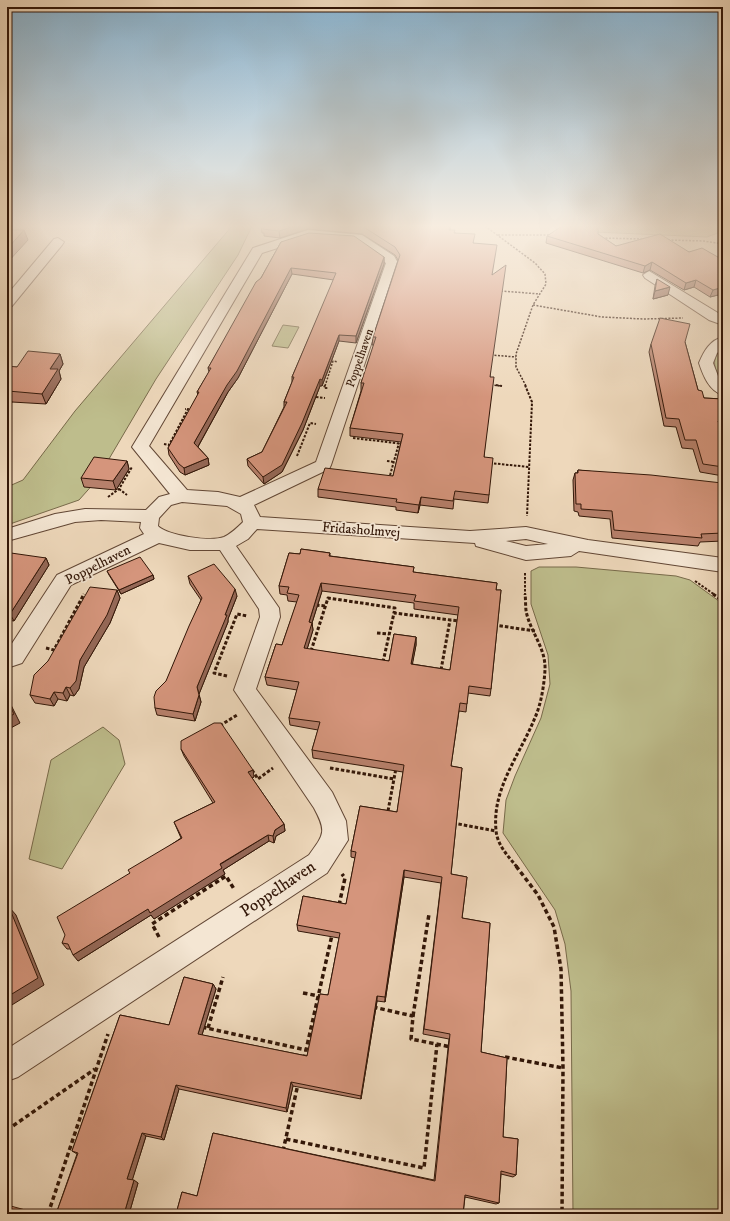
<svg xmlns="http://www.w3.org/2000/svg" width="730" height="1221" font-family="'IM FELL DW Pica',serif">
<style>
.green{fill:#bebd8c;stroke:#786a4a}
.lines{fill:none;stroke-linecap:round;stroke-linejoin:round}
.minor-casing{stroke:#624735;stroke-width:2}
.path-far3{stroke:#331708;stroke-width:1.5;stroke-dasharray:2 1.5;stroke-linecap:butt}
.path-far2{stroke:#331708;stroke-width:2;stroke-dasharray:2.5 1.5;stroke-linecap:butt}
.path-far1{stroke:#331708;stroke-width:3;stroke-dasharray:3.5 2;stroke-linecap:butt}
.path{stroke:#331708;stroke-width:3.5;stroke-dasharray:4.5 3;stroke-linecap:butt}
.minor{fill:#f4e6d3;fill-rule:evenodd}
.wall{fill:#b7806b;stroke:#331708;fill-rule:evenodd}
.shaded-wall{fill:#956857;stroke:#331708}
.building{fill:#d5957c;stroke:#331708;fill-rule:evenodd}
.labels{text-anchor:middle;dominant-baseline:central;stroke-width:3.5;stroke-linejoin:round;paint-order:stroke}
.far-street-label{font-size:12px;fill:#331708;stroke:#f4e6d3}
.street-label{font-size:14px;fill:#331708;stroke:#f4e6d3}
.near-street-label{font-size:17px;fill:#331708;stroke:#f4e6d3}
</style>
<rect width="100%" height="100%" fill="#eed8bb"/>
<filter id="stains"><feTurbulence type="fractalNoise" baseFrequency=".005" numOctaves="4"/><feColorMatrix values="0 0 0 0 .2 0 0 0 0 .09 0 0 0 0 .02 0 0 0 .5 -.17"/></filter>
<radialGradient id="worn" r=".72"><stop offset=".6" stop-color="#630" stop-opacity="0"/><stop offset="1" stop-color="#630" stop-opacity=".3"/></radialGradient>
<g class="green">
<path d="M232,226H252L238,255L156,379L96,481L79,500L7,525V487L23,480L75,411Z"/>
<path d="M598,226H723V231L707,237L595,232Z"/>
<path d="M283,325L299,327L288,348L272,346Z"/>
<path d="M723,349V382C715,373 709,357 723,349Z"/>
<path d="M539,567H576L676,576L690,580L723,604V1214H573L571,991L565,944L555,910L503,833L506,800L515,776L541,718L550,684L548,655L531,604V571Z"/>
<path d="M103,727L119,740L125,764L62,869L29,859L51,760Z"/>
</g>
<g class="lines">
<g class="minor-casing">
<g id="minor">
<path d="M308,230L362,235L394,256L398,263L331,465L329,469L254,505L260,517L470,531L526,527L588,540L723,558V572L579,551L571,556L526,560L476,546L475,543L257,529L248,539L236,546L279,608L280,617L256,689L332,792L346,821L348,840L327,873L18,1077L7,1081V1049L309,855C324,834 327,832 314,808L234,690L260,617L259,609L220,550H190L159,543L71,585L22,663L7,668V651L57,575L144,534L140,528L141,522L101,520L75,522L7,541V529L55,514L85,509L146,510L159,497L170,494L132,447L253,248ZM309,238L355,241L386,263L316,462L240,497L218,492L187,490L149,446L262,253ZM182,502L227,506L241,514L243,522C237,528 232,533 224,537C211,542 168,536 158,526L159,518L171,505ZM526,539L548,544L526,546L506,541Z"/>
<path d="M58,238L64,242L62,245L12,306L7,307V295L54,239Z"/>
<path d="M649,271L723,316V325L709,320L645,278L643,275Z"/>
<path d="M723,337V348L717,353L713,363L718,376L723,381V395C709,391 703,375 699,363C704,351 710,340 723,337Z"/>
</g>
</g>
<g class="path-far3">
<path d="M485,226L535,263L545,274L546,284L533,305L516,354V367L526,386"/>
<path d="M498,235H551"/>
<path d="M602,238L643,239"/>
<path d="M668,240L704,241L723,244"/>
<path d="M501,291L540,294"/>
<path d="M533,305L602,317L643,319L683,318"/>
<path d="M491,355L516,357"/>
<path d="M491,385L502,386"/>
<path d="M325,386L333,361L338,362"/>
</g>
<g class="path-far2">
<path d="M325,385L324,388H328"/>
<path d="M496,385L502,386"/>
<path d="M525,385L532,402L527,516"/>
<path d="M316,397L325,398"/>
<path d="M353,438L404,444"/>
<path d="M164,444L169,445L188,409H185"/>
<path d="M297,456L310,423L316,424"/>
<path d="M387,461L394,462"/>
<path d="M490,463L529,467"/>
<path d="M389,479L399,443"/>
<path d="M119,489L127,495"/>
<path d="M108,497L119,489L132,467"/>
<path d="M525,573V595"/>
<path d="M695,581L715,595"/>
</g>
<g class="path-far1">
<path d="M713,594L723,601"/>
<path d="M316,605L325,606"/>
<path d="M494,625L535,631"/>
<path d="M377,633L389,634"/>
<path d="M46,648L54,650L84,594"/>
<path d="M311,651L328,598L395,608L394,613"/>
<path d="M383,662L394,613L459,621"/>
<path d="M441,670L450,620"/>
<path d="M227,676L214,673L237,614L247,616"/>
<path d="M222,726L221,725L237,715"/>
<path d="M330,768L394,779"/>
<path d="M252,770L258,779L273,768"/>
<path d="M388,811L396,768"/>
<path d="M453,823L496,831"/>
<path d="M517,867C508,856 497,845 496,830C492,789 519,756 534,720C541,705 544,686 545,670C546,649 532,634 527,615C525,609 526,601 525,594"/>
</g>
<g class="path">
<path d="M516,866L538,895L554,927L561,969L563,1068L562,1214"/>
<path d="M339,905L345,878L342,874"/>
<path d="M159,937L152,924L226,876L234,889"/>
<path d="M303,993L319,996"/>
<path d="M373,1007L413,1016L411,1039L451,1047"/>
<path d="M413,1016L429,914"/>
<path d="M202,1027L306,1050"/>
<path d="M208,1028L223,977"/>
<path d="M505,1057L563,1068"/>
<path d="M304,1059L332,935"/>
<path d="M7,1130L95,1069"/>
<path d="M286,1139L424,1168L437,1044"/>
<path d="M283,1151L298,1084"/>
<path d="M48,1214L108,1034"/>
</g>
<use href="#minor" class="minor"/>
</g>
<g class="wall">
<path d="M261,226H451L450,230L474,243L492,275L490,377L484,457L489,495L488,503L454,499L453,509L420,505L418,513L396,510V507L318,497V489L393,476L401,442L350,436V428L361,391V383L374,345H372L373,337L398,260L395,255L362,234L308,229L280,238L264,236V233H262Z"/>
<path d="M598,234L616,246L689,252L723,260V295L722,294L710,297L694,287L684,290L650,270L643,273L546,243L547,236Z"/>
<path d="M281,242L384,257V264L356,343L339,341L322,386H320L303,430L282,472L264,484L248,466L247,459L262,452L284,407V402L292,382V377L334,280L292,274L238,378L228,392L198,447L208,458L209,465L185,475L180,472L169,455L168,448L198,395L197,392L209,372L208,368L261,278Z"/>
<path d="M657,279L668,295L653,299L655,286Z"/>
<path d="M685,342L698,390L704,398L723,399V430H721L723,437V476L700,472L693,449L682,448L676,427L664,426L649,352L651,344Z"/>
<path d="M60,354L63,364L59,371L61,379L46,404L12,402L7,410V366L17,367Z"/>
<path d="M127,461L129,469L116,490L84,487L81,478Z"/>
<path d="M578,470L723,486V541L700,542L698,546L612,538L610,519L579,516L578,512L574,511L573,480L575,473H577Z"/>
<path d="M301,549L330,553V556L414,567L413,572L497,583L496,590H501L491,689L490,696L468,693L466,712L459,711L451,766L462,768L451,874L467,877L462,918L490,923L481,1052L507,1058L503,1137L518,1139L516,1175L513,1177L501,1174L499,1203L496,1204L465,1197L463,1214H176L182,1192L197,1196L213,1133L434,1180L449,1039L423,1034L441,883L404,877L385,1002L377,1001L361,1099L293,1086L287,1112L179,1089L164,1140L146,1136L132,1180L138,1183L129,1214H56L77,1154L72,1151L120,1015L169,1025L184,977L213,984L216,989L202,1035L307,1056L320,994L328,995L339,938L298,931L297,925L303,896L346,904L355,858L351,857V851L360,806L397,812L403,772L313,758L312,750L318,730L290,725L289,718L297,690L267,685L265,677L276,644L282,645L297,602L288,601L287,595L280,594L279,586L289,553L300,554ZM322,591L414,603V609L458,615L450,670L412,664L416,645V637L394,634L389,661L307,649L313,630L312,623Z"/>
<path d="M46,558L49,565L14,621L7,620V559Z"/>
<path d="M107,571L153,575L154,579L121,594L109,575Z"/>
<path d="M188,576L237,596L228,619V622L199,694L201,702L195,721L157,715L155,708L201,600L190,584Z"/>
<path d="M117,590L120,598L110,623L84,667L79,689L74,696L70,695L67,701L58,699L54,706L35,703L30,695L48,661Z"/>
<path d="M181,749L254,777L252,778L284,824L285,831L276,836L274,843L269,841L223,870L225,874L154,919L151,915L78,961L71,949H67L62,943L130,873L181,838L174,822L213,803L184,756Z"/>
</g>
<g class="shaded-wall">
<path d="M294,226H308V229L280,238L279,231Z"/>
<path d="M24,230L28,240L7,263V249Z"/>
<path d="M384,257V264L356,343V336Z"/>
<path d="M652,262L650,270L643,273L645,266Z"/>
<path d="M291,268L292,274L238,378L228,392L196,450L194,443Z"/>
<path d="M696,280L694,287L684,290L686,283Z"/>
<path d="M670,287L668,295L653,299L655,291Z"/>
<path d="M723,287V290L722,294L710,297L713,290Z"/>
<path d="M339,335V341L322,386V380Z"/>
<path d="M60,354L63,364L59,371L61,379L46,404L42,394L50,369Z"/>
<path d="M320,379V386L303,430L282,472L264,484L263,477Z"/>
<path d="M8,391L12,402L7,410V393Z"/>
<path d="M208,458L209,465L185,475L184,468Z"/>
<path d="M127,461L129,469L116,490L113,481Z"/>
<path d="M421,497L420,505L418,513L419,505Z"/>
<path d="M46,558L49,565L14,621L10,614Z"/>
<path d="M153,575L154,579L121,594L119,590Z"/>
<path d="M321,583L322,591L311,626L312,623L313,630L305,656L304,648L309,622Z"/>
<path d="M235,589L237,596L228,619V622L199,694L197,687Z"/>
<path d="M117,590L120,598L110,623L84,667L79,689L74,696L70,688L80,660Z"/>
<path d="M416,637V645L411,672V664Z"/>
<path d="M66,687L70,695L67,701L63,693Z"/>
<path d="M54,692L58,699L54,706L50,699Z"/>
<path d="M199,695L201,702L195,721L193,714Z"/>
<path d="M7,697L20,723L7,730Z"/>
<path d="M253,770L254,777L250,779L248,772Z"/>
<path d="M284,824L285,831L276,836L274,843L273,836L275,830Z"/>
<path d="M268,835L269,841L223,870L225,874L154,919L151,915L78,961L73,955Z"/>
<path d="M404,870V877L385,1002V997Z"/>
<path d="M9,907L16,915L44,985L7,1008Z"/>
<path d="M213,984L216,989L201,1038L198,1034Z"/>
<path d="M377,996V1001L361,1099V1096Z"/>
<path d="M291,1082L293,1086L287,1112L286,1108Z"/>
<path d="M176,1085L179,1089L164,1140L161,1137Z"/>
<path d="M142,1133L146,1136L132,1181L127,1179Z"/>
<path d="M134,1180L138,1183L129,1214H124Z"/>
</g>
<g class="building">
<path d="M261,226H294L279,231L263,229L265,226Z"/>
<path d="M357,226H450L449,230H455L454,233L475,234L473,243L497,245L492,275L506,265L490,377H494L484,457L493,458L489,495L455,491L453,501L421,497L419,505L396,502L397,499L318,489L325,468L393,476L403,434L350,428L364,383H361L376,337H373L400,255L395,247L362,226Z"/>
<path d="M562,226H598V234L616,246L660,234L689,252L702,248L723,260V287L713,290L696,280L686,283L652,262L645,266L547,236Z"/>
<path d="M7,230H24L7,249Z"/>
<path d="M309,233L354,236L384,257L356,336L339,335L322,380L320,379L302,423L282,465L263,477L247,459L262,452L287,402H284L294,377H292L336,273L291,268L237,371L227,385L194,443L208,458L184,468L179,464L168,448L199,392H197L211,368H208L256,282L261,278L281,242Z"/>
<path d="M657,279L670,287L655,291Z"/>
<path d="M660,318L690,324L685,342L698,390L702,391L704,398L723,399V422L718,421L723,437V467L703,464L696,440H685L679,419L666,418L651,344Z"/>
<path d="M28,351L60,354L50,369H58L42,394L8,391L7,393V366L17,367Z"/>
<path d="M94,457L127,461L113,481L81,478Z"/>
<path d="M578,470L651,475L722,483L723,533L701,534L702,538L614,530L612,511L581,509V504H576L575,473H578Z"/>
<path d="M301,549L330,553L329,556L414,567L413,572L497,583L496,590H501L491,689L469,686L467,704L460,703L451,766L462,768L451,874L467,877L462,918L490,923L481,1052L507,1058L503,1137L518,1139L516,1175L501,1171L499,1203L465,1195L463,1214H176L182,1192L197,1196L213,1133L435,1181L450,1034L424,1029L442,877L404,870L385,997L377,996L361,1096L291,1082L286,1108L176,1085L161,1137L142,1133L127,1179L134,1180L124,1214H56L78,1153L72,1151L120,1015L169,1025L184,977L213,984L198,1034L307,1056L320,994L328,995L340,933L297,925L303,896L346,904L356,852L351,851L360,806L397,812L404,765L312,750L320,722L289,718L299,682L265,677L276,644L282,645L299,595L287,593L289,587L279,586L289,553L300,554ZM321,583L416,595L414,601L459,607L450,670L411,664L416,637L394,634L389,661L304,648L312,623L309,622Z"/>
<path d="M11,553L46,558L10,614L7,613V559Z"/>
<path d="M140,557L153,575L119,590L107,571Z"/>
<path d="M214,564L235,589L225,615H227L197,687L199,695L193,714L155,708L154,697L156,691L166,681L189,626L202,598L188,576Z"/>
<path d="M90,587L117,590L107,615L80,660L76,681L70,688L66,687L63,693L54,692L50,699L30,695L34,675L48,661Z"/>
<path d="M7,700L14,714L7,718Z"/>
<path d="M214,723H221L253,770L248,772L284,824L275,830L273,836L268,835L220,864L222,868L150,913L148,909L73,955L68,944L62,943L65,935L57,917L130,873L128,870L182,838L174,822L215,802L181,749V741Z"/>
<path d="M9,907L38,978L7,997V908Z"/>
<path d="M7,1205L40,1214H7Z"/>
</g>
<linearGradient id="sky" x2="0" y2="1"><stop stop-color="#89b6d5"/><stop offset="0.57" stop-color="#f7ede0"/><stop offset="1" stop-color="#f7ede0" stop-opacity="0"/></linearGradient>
<rect width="730" height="397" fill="url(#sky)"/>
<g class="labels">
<g class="far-street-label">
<text transform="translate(360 358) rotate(-71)">Poppelhaven</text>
</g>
<g class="street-label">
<text transform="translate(361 530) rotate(4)">Fridasholmvej</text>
<text transform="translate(98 565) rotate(-27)">Poppelhaven</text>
</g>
<g class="near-street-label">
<text transform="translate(278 889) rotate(-34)">Poppelhaven</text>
</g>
</g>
<rect width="730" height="1221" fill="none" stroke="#eed8bb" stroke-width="24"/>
<rect x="8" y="8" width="714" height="1205" fill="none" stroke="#331708" stroke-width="2"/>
<rect x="12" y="12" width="706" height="1197" fill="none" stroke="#331708"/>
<rect width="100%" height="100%" filter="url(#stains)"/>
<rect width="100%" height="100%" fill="url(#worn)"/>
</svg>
